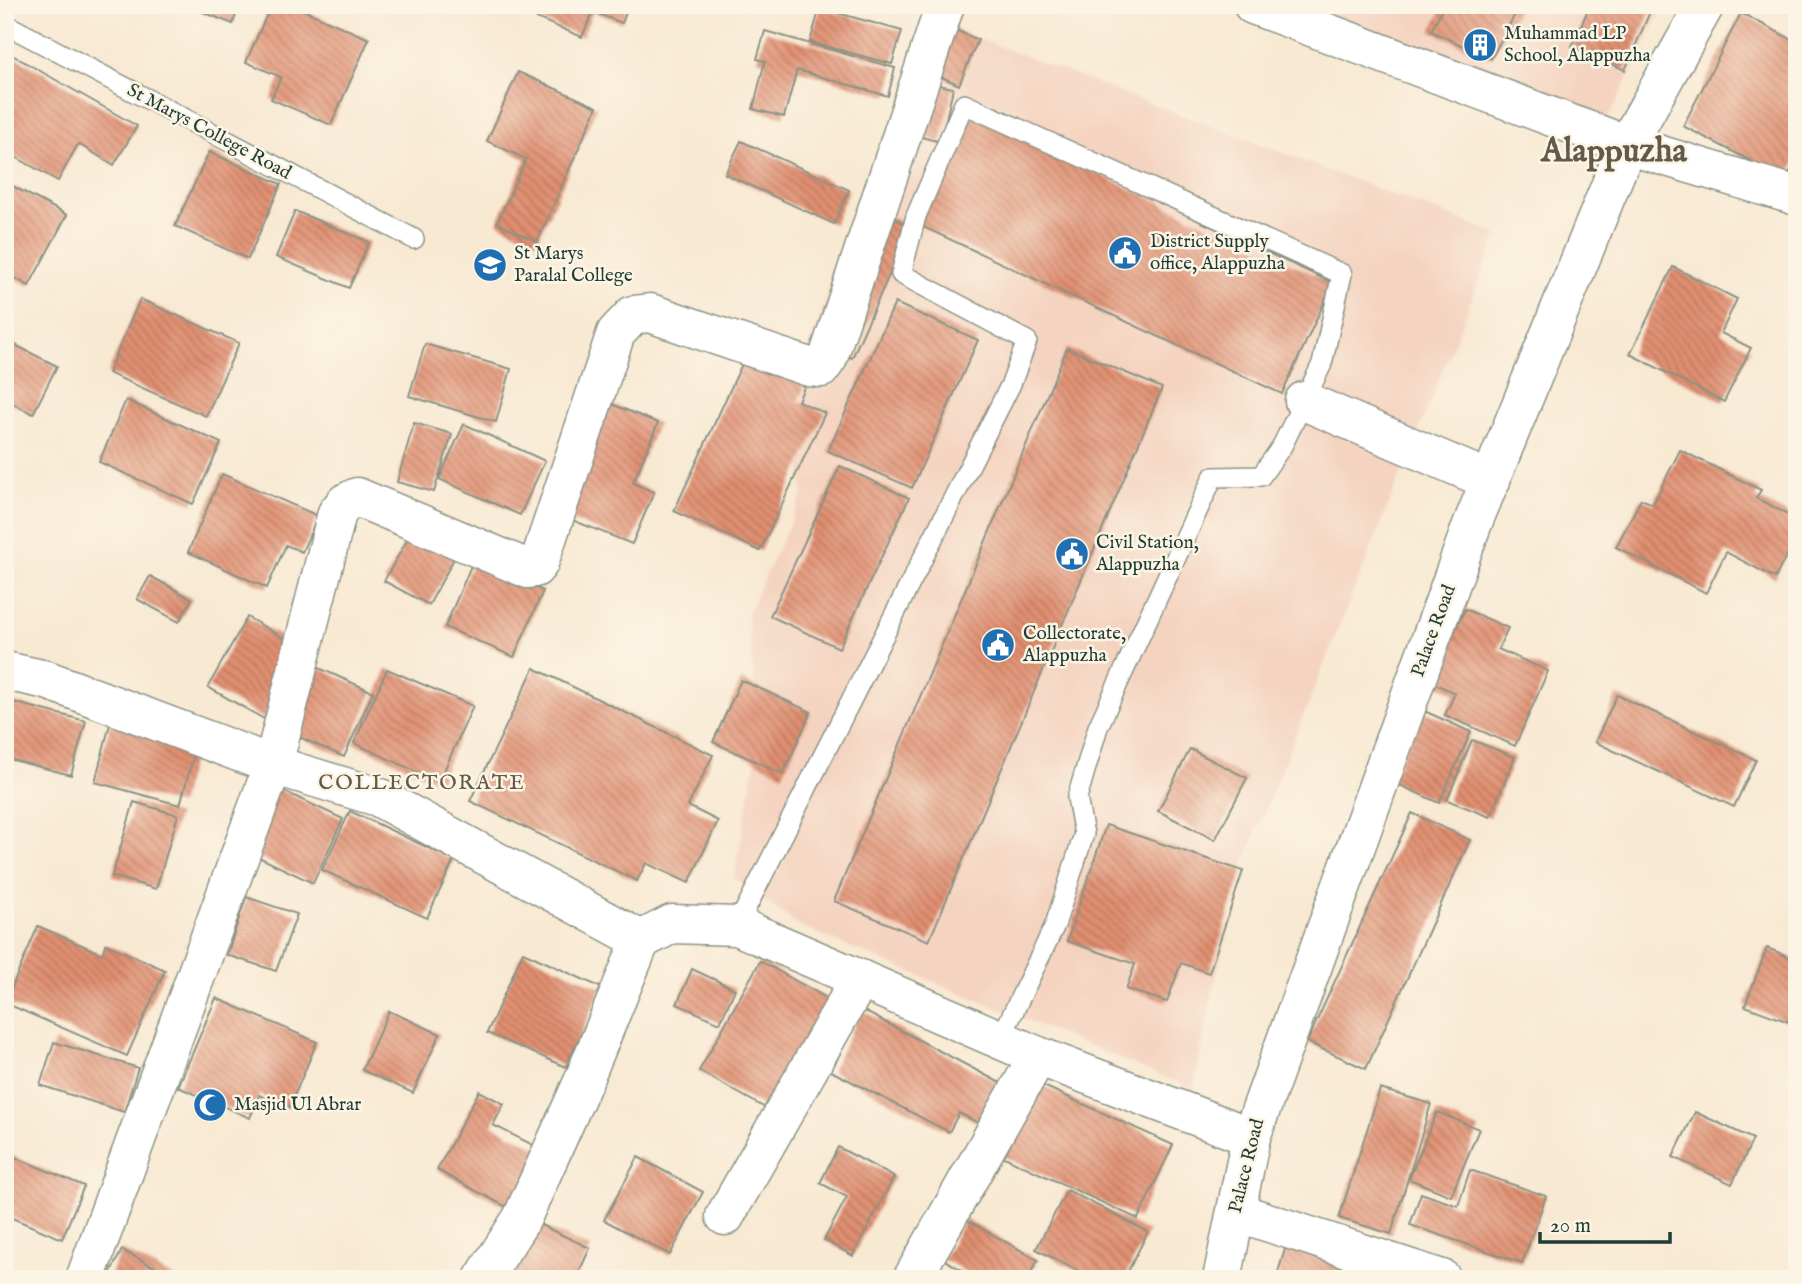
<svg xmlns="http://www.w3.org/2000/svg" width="1802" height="1284" font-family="'IM FELL English',serif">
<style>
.built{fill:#f4d3c0}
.building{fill:url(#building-back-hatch)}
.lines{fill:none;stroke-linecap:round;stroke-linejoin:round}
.service-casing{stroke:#8c9384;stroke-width:22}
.minor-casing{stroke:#8c9384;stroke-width:41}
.secondary-casing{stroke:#8c9384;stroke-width:41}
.service{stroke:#fff;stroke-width:19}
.minor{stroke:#fff;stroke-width:38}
.secondary{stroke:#fff;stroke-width:38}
.labels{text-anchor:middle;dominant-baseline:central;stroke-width:5;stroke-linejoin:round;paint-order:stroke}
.poi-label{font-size:19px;fill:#1f3d34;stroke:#fcf5e5;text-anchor:start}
.street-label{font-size:19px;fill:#1f3d34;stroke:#fcf5e5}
.neighbourhood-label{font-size:21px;letter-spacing:2px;fill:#635a49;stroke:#fcf5e5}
.town-label{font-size:33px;font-weight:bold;fill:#635a49;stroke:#fcf5e5}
</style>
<defs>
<pattern id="building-back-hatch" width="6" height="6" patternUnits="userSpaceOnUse" patternTransform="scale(1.75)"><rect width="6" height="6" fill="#e18f71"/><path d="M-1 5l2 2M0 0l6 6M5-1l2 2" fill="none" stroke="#b6765e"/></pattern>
</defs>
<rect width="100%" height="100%" fill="#fcf5e5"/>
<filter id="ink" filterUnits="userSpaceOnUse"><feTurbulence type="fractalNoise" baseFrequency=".0143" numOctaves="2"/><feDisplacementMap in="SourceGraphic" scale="14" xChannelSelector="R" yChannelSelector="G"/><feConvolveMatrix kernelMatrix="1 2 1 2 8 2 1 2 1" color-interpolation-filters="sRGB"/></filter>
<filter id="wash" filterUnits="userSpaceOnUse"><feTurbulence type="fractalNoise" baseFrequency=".00686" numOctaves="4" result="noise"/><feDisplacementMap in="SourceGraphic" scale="28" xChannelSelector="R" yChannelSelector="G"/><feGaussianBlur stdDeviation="1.57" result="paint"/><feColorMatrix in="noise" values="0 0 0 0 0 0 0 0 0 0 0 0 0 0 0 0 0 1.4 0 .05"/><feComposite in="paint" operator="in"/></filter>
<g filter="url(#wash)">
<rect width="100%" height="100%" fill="#f8e9d3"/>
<g class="built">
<path d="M1301,5H1664L1608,119Z"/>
<path d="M931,21L1498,234L1236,882L1193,1089L799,926L734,877L760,737L747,614L803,495L794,387Z"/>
</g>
<g id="blocks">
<g class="building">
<path d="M5,5H17L12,17L5,14Z"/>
<path d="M185,5H239L233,24Z"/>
<path d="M271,5H292L369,39L331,125L271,99L281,77L246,62Z"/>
<path d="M505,5H629L622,23L593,12L582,37Z"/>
<path d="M1332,5H1353L1350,12Z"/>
<path d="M1444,5H1520L1491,59L1431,31Z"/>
<path d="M1590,5H1653L1625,70L1572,46Z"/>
<path d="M820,8L902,31L892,64L810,42Z"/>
<path d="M1741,13L1797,42V159L1786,179L1683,126Z"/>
<path d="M943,24L978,40L959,85L924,69Z"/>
<path d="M765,31L895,68L888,96L797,70L784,117L753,109L765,61L757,59Z"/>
<path d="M5,51L137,126L114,165L78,144L58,181L5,151Z"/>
<path d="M518,72L597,107L537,242L497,223L526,159L487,141Z"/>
<path d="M920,81L953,88L941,142L909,134Z"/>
<path d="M969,114L1333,283L1282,394L917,224Z"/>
<path d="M741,141L849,190L834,224L725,174Z"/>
<path d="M209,152L281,184L248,259L175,226Z"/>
<path d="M5,182L67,215L29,286L5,273Z"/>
<path d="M295,211L369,242L349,288L276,257Z"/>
<path d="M880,212L911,226L852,358L821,345Z"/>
<path d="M1673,267L1737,299L1721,333L1751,348L1724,402L1630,354Z"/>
<path d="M140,299L239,343L206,416L108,373Z"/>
<path d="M895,303L978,340L912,488L828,451Z"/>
<path d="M5,340L57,366L33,414L5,400Z"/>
<path d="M425,344L511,369L496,422L409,396Z"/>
<path d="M1067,348L1162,388L929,941L834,901Z"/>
<path d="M747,353L807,381L798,401L825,413L760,551L674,511Z"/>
<path d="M126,400L221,443L193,504L99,462Z"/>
<path d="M609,403L658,423L633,483L654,492L632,544L562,516Z"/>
<path d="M414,423L452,434L434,492L397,482Z"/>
<path d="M464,424L545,461L520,515L439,479Z"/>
<path d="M1680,450L1761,490L1756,498L1797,519V535L1775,578L1726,552L1706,593L1616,547L1641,499L1653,504Z"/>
<path d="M840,466L909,498L839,648L770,616Z"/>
<path d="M222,474L318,516L302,552L286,545L267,588L188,552Z"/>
<path d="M413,529L457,553L429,605L384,581Z"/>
<path d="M473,561L543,591L514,657L445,627Z"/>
<path d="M150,576L192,599L179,622L137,599Z"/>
<path d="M1465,609L1508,628L1498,649L1548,671L1515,746L1445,715L1455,693L1431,682Z"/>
<path d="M247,617L303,649L264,719L208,687Z"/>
<path d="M312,665L373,692L344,757L283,730Z"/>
<path d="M534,668L713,755L688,806L718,821L689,883L646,863L637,881L470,801Z"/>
<path d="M387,669L473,706L439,782L354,743Z"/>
<path d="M741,680L811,712L783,774L713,742Z"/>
<path d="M1617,695L1756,760L1734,807L1595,742Z"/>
<path d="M5,700L86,721L71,775L5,758Z"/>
<path d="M1422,710L1471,732L1439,803L1391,781Z"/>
<path d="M111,720L197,743L180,805L95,782Z"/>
<path d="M1472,740L1515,757L1490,817L1447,800Z"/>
<path d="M1190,749L1247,778L1215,840L1158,811Z"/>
<path d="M277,788L343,819L313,883L248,852Z"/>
<path d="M134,802L178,815L156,889L112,876Z"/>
<path d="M350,811L454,860L427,918L322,870Z"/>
<path d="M1412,813L1470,840L1366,1069L1307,1042Z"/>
<path d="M1106,825L1243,871L1209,973L1181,963L1167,1002L1126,989L1135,964L1067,941Z"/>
<path d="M246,897L297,914L276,971L227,955Z"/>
<path d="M38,926L102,954L106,944L165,970L127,1056L5,1003Z"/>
<path d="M1767,948L1797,960V1025L1745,1006Z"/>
<path d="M523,952L602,988L566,1067L487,1033Z"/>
<path d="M760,961L830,1000L769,1110L699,1071Z"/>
<path d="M692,969L735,989L720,1023L677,1004Z"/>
<path d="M216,998L317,1042L289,1108L259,1095L250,1118L178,1087Z"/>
<path d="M862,1010L1008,1087L988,1128L959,1113L949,1132L831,1071Z"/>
<path d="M389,1011L440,1034L413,1093L362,1070Z"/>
<path d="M54,1042L138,1068L124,1112L40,1085Z"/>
<path d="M1035,1082L1173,1145L1138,1219L1002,1156Z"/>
<path d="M1380,1089L1431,1104L1391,1234L1339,1218Z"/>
<path d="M479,1091L504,1104L493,1125L543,1150L512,1210L437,1170Z"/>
<path d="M1437,1112L1479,1129L1451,1196L1409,1179Z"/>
<path d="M1695,1112L1753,1139L1732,1184L1673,1157Z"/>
<path d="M838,1147L894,1177L853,1256L824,1240L847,1197L820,1183Z"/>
<path d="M5,1153L84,1186L62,1239L5,1215Z"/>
<path d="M638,1157L703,1192L670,1255L604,1220Z"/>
<path d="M1470,1170L1546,1196L1522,1263L1410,1225L1421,1193L1458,1206Z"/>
<path d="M1067,1190L1148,1232L1124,1279H1093L1036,1249Z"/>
<path d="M965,1219L1038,1260L1027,1279H978L943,1259Z"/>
<path d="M530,1220L590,1248L576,1279H503Z"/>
<path d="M1286,1246L1389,1279H1276Z"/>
<path d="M122,1250L177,1279H107Z"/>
<path d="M931,1270L951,1279H928Z"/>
</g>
</g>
</g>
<g filter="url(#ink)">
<use href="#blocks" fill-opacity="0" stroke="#8c9384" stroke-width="2"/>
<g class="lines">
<g class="service-casing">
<g id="service">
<path d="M5,24L414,239"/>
<path d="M737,926L1011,384L1027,341L901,274L916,216L964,104L1342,274L1322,364L1282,446L1261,476L1213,477L1098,727L1077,798L1084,834L1055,925L1000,1040"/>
</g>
</g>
<g class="minor-casing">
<g id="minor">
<path d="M1304,401L1491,481"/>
<path d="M5,671L47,680L273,765L378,797L641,940"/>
<path d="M1236,1212L1442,1279"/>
<path d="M725,1216L860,979"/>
<path d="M85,1279L273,765L337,513L345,503L357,497L528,569L535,568L539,563L616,333L633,315L650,313L809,367L821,368L828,358L945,5"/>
<path d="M483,1279L522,1218L582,1084L641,940L672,924L737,926L1038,1056L1251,1137"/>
<path d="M912,1279L1038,1056"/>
</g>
</g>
<g class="secondary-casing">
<g id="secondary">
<path d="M1253,5L1627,145L1797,196"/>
<path d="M1222,1279L1251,1137L1472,525L1627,145L1705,5"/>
</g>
</g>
<use href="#service" class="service"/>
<use href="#minor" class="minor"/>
<use href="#secondary" class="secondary"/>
</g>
</g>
<defs>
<g id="building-disc" transform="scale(1.75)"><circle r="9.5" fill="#1f6fb2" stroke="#fcf5e5"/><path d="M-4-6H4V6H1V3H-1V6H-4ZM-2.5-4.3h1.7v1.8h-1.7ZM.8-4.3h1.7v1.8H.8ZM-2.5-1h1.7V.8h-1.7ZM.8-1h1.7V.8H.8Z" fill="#fff"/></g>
<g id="civic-disc" transform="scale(1.75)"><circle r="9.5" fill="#1f6fb2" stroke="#fcf5e5"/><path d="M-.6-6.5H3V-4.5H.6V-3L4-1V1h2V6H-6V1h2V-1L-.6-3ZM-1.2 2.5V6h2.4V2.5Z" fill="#fff"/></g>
<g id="university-disc" transform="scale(1.75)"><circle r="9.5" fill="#1f6fb2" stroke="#fcf5e5"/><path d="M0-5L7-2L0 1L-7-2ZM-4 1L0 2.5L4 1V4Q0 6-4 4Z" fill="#fff"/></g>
<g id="mosque-disc" transform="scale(1.75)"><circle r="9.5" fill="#1f6fb2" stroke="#fcf5e5"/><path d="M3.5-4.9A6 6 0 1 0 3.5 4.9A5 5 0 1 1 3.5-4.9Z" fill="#fff"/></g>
</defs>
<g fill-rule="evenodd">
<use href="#building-disc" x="1480" y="45"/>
<use href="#civic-disc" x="1125" y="253"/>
<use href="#university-disc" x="490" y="265"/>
<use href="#civic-disc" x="1072" y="554"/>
<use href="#civic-disc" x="998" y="645"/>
<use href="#mosque-disc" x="210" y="1105"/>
</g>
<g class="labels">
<g class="poi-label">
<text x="1504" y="34">Muhammad LP<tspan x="1504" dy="22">School, Alappuzha</tspan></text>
<text x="1150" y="242">District Supply<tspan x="1150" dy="22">office, Alappuzha</tspan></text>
<text x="514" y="254">St Marys<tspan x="514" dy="22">Paralal College</tspan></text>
<text x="1096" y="543">Civil Station,<tspan x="1096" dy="22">Alappuzha</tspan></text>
<text x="1023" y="634">Collectorate,<tspan x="1023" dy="22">Alappuzha</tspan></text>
<text x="234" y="1105">Masjid Ul Abrar</text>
</g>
<g class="street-label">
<text transform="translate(209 132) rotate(28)">St Marys College Road</text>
<text transform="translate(1434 631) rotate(-70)">Palace Road</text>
<text transform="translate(1247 1166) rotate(-76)">Palace Road</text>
</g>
<g class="neighbourhood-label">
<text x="422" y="783">COLLECTORATE</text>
</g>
<g class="town-label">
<text x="1614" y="152">Alappuzha</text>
</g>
</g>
<rect width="1802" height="1284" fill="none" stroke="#fcf5e5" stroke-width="28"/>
<path d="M1540 1232v10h130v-10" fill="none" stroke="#1f3d34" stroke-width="3.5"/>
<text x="1550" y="1232" font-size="21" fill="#1f3d34" stroke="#fcf5e5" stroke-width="5" paint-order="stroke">20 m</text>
</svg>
